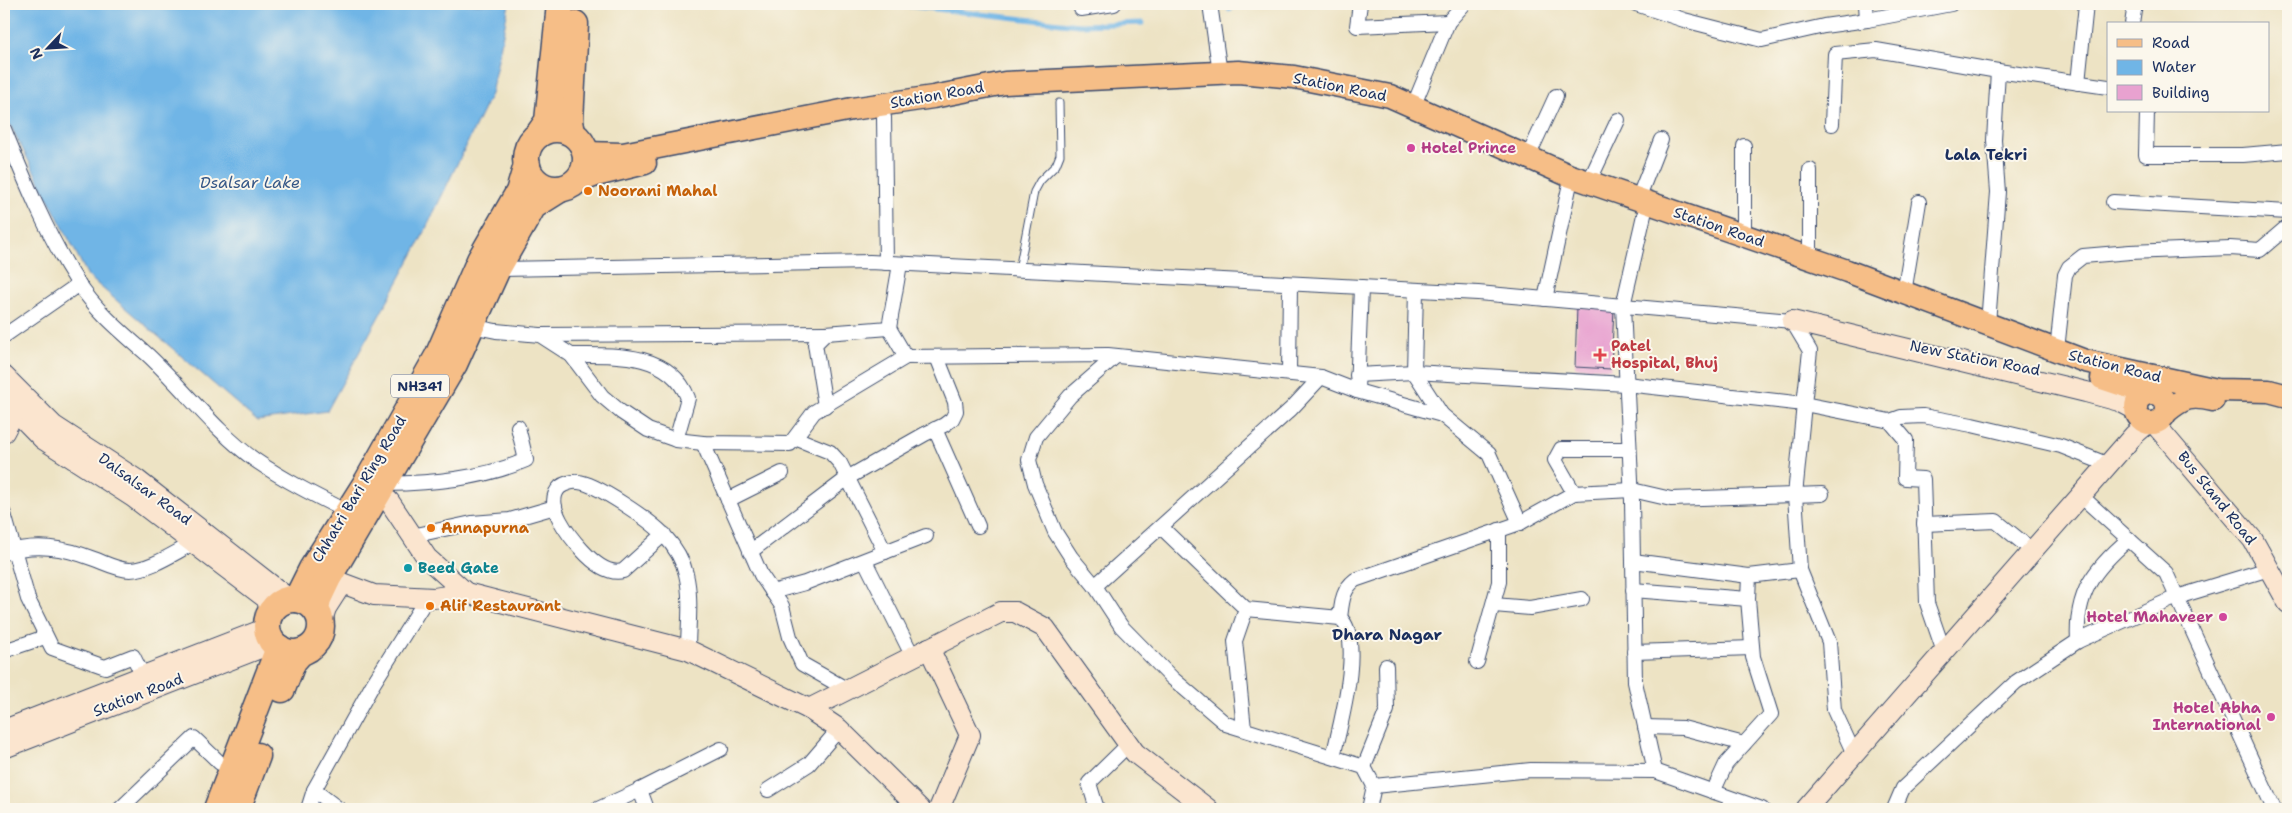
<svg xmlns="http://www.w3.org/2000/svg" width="2292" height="813" font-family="'Shantell Sans',sans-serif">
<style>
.water{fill:#70b5e6;stroke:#4672a2}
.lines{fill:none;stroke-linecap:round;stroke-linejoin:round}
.stream{stroke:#70b5e6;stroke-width:5}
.building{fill:#e8a2d0}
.lane-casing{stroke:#3a4a6d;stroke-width:9}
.street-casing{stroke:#3a4a6d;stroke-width:16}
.secondary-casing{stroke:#3a4a6d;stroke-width:22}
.primary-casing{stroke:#3a4a6d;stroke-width:25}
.highway-casing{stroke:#3a4a6d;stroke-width:29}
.lane{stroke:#fff;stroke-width:7}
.street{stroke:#fff;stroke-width:14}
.secondary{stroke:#fbe5cf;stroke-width:20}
.primary{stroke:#f6be87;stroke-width:22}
.highway{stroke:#f6be87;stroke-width:26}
.hotel-dot{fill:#d1479c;stroke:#fbf7ec;stroke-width:2}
.food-dot{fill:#e8710a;stroke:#fbf7ec;stroke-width:2}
.health-dot{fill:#e0444e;stroke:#fbf7ec;stroke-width:2}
.culture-dot{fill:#0f9aa8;stroke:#fbf7ec;stroke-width:2}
.labels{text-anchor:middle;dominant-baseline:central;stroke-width:4;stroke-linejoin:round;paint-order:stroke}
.shield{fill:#fbf7ec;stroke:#5e6b89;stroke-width:1}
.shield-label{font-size:14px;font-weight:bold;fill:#1b2f5e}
.street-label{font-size:15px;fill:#1b2f5e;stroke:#fbf7ec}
.hotel-label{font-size:15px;font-weight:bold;fill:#b23c85;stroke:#fbf7ec;text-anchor:end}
.food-label{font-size:15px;font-weight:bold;fill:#c56008;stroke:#fbf7ec;text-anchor:start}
.health-label{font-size:15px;font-weight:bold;fill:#be3a42;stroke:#fbf7ec;text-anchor:start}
.culture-label{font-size:15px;font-weight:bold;fill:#0d838f;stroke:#fbf7ec;text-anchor:start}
.neighbourhood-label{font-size:16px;font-weight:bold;fill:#1b2f5e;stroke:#fbf7ec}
.water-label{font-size:16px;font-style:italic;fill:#355787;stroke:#fbf7ec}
</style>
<rect width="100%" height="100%" fill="#fbf7ec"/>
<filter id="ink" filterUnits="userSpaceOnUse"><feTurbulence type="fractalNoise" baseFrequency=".02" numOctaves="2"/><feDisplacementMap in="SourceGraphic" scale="10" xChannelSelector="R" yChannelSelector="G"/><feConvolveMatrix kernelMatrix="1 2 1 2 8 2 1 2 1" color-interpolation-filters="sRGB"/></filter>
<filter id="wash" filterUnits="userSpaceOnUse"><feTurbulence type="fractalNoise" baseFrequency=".0096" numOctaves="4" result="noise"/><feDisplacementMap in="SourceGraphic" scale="20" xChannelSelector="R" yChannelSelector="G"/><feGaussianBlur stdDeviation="1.12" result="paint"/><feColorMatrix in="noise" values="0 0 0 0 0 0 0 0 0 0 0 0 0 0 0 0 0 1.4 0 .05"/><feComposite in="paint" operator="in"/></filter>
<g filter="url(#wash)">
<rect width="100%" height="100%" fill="#ede3c4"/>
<path class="water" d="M4,4H509L491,94L418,245L327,411L257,421L88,276L4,113Z"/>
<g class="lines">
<g class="stream">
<path d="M891,4L1079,25L1143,23"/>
<path d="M1229,9L1240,4"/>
</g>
</g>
<g id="blocks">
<path class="building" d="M1577,307L1614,308L1611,369L1575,367Z"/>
</g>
</g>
<g filter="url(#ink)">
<use href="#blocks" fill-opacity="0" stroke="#3a4a6d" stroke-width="1"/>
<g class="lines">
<g class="lane-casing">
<path id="lane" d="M1019,270L1034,192L1040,181L1056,165L1060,155L1059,103"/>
</g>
<g class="street-casing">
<g id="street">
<path d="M1210,4L1220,73"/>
<path d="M1360,4L1357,26L1448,22"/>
<path d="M1636,4L1684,20L1762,40L1824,26L1867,20L1951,4"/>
<path d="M1866,4L1867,20"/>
<path d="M1081,9L1114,4"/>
<path d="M2132,24L2135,4"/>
<path d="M1998,71L2108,87"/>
<path d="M2078,83L2086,4"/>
<path d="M1413,107L1448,22L1464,4"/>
<path d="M2147,111L2146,155H2243L2288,151"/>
<path d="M884,117L886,263"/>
<path d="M1832,124L1835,54L1876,50L1998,71L1994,140L1998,192L1988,324"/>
<path d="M4,129C25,181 47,235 78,283C97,312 123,333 149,356C184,389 216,432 255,460C284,480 316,496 348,512"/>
<path d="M1744,146V236"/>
<path d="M1528,157L1556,96"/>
<path d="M1589,182L1618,120"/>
<path d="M1638,199L1661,140"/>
<path d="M2113,202L2288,212"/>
<path d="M1644,215L1623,306L1632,501L1635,682L1655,771"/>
<path d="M1810,259V170"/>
<path d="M497,269L870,262L1478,293L1792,321L1810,351L1804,404L1890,421L1906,440L1905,478L1923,479L1927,603L1944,652"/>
<path d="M1361,287L1357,391L1442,415"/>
<path d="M1416,290L1414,372L1442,415L1489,454L1520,523"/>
<path d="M1904,293L1919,202"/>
<path d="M1545,299L1569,188"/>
<path d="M471,326L496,331L540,335L571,355L602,396L621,412L648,430L676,440L703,443L790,444L814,412L906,357L1108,355L1321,377L1357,391"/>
<path d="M889,328L906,357"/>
<path d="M540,335L826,333"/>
<path d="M4,336L79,284"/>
<path d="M2057,350L2065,275L2069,267L2083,256L2130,252L2230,248L2260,250L2288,226"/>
<path d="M571,355C612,355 670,351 688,398L676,440"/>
<path d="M1116,356L1070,396L1036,437L1029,460L1035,484L1055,532L1071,557L1095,586L1121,626L1172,678L1226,724L1364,767L1374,786L1369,809"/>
<path d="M1289,373L1290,284"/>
<path d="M1357,375L1414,372L1626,384L1804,404L1795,495L1800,570"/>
<path d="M825,406L815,344L826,333L889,328L900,264"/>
<path d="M1890,421L1901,417L1923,416L1972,425L2061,446L2109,465"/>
<path d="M935,429L978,526"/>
<path d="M795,438L830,452L840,463L885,552"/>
<path d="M703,443L761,575L782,606L790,637L802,664L848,690"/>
<path d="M385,484C432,483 483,479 526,460L518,427"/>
<path d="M1574,493L1632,490L1671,499L1822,494"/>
<path d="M2081,496L2166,573L2274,809"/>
<path d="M728,500L782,473"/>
<path d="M4,514L28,599L52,648L105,667L133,656L143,676"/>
<path d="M1924,524L1996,521L2033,551"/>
<path d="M1161,527L1246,609L1340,618C1365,639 1339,729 1333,757"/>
<path d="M664,534L623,571C608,575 592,561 582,550C571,538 542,504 560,487C564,484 572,481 578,482C596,483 651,521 664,535C674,546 683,560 686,574C692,599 688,625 688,650"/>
<path d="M412,536L472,523L510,520L555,507"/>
<path d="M750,552L849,477L925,434L944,425L952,419L956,411L955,402L937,357"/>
<path d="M4,553C35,543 63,547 94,559C105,563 118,570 130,570C152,569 175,552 194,543"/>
<path d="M865,561L913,657"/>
<path d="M1633,561L1749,576"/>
<path d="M1095,586L1291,409L1321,377"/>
<path d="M1633,590L1748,599"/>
<path d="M772,592L805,583L926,536"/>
<path d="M1494,605L1530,608L1582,599"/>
<path d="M1340,618C1342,603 1342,590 1355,580L1520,523L1574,493L1555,460L1561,449H1629"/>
<path d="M2078,641C2075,593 2094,569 2129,539"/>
<path d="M4,651L45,637"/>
<path d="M1634,652L1752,648"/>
<path d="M1477,662L1499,582V530"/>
<path d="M1645,727L1683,728L1744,744"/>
<path d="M1244,729L1235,641L1246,609"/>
<path d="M1364,767L1387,710L1386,666"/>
<path d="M1374,786L1531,770L1655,771L1762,809"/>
<path d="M314,790L339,809"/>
<path d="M768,790L809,764L839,729"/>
<path d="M1713,792L1726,764L1771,714L1753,657L1748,599L1749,576L1800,570L1829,642L1834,710L1854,754"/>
<path d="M120,809L194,738L220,763"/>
<path d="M308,809L314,790L373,684L427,598"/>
<path d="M598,809L640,790"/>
<path d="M647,809L640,790L721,749"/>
<path d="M1097,809L1089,783L1129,744"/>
<path d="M1894,809L1903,788L2016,682L2078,641L2177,597L2269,569"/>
</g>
</g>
<g class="secondary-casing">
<g id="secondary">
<path d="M1792,321L2086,392L2119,401L2136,410"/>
<path d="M4,376L54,426L137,480L289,599"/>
<path d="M4,399L43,439L133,497L267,599L270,613"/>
<path d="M2154,423L2253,540L2288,603"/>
<path d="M4,432L15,411L24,403"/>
<path d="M389,501L427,558L466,593"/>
<path d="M321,624L326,608L342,583L374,595L434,598L466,593L688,650L809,709L839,729L920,809"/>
<path d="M929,648L970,735L939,809"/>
<path d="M809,709L1001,612H1015L1045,628L1135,753L1208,809"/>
<path d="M4,730L267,628"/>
<path d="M4,748L273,643"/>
<path d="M1806,809L2134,435L2148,423"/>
</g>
</g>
<g class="primary-casing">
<g id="primary">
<path d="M586,153L623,154L852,109L933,97L1005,83L1238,72L1294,77L1390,96L1568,175L1847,271L2085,361L2217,390L2269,391L2288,396"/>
<path d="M575,183L596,175L645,163"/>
<path d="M2102,378L2141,391L2144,395"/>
<circle cx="2151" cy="408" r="15"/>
<path d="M2166,412C2184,397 2191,395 2213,400"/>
</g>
</g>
<g class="highway-casing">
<g id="highway">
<circle cx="556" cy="159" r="30"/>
<path d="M572,133L570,121L575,24"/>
<path d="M539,134L548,121L560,4"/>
<path d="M297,599L312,569L367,482L438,356L480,260L519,192L527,165"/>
<circle cx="294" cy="626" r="27"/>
<path d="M316,609L318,599L328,578L454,364L497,269L533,206L560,189"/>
<path d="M282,689L293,661L301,652"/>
<path d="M217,809L279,648"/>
<path d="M237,809L257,756"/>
</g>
</g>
<use href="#lane" class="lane"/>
<use href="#street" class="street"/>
<use href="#secondary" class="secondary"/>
<use href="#primary" class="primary"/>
<use href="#highway" class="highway"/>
</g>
</g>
<g class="hotel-dot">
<circle cx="1411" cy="148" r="5"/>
<circle cx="2223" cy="617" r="5"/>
<circle cx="2271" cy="717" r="5"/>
</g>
<g class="food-dot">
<circle cx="588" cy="191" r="5"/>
<circle cx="431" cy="528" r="5"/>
<circle cx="430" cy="606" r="5"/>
</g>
<path class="health-dot" d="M1597.5 347.5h5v5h5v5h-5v5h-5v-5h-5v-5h5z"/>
<circle class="culture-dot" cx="408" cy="568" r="5"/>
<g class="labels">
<rect class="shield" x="391" y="374.5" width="58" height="23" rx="4"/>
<g class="shield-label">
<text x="420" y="386">NH341</text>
</g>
<g class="street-label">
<text transform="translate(1340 87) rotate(11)">Station Road</text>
<text transform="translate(937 95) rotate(-10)">Station Road</text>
<text transform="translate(1719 227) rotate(19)">Station Road</text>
<text transform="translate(1975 358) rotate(11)">New Station Road</text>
<text transform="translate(2115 366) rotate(14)">Station Road</text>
<text transform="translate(145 489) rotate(36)">Dalsalsar Road</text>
<text transform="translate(359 489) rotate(-59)">Chhatri Bari Ring Road</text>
<text transform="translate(2217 498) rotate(51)">Bus Stand Road</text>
<text transform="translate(138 695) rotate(-21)">Station Road</text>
</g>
<g class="hotel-label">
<text x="1421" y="148" text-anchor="start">Hotel Prince</text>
<text x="2213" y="617">Hotel Mahaveer</text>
<text x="2261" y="708">Hotel Abha<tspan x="2261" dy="17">International</tspan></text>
</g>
<g class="food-label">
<text x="598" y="191">Noorani Mahal</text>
<text x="441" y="528">Annapurna</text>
<text x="440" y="606">Alif Restaurant</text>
</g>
<g class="health-label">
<text x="1611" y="346">Patel<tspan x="1611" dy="17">Hospital, Bhuj</tspan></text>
</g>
<g class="culture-label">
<text x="418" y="568">Beed Gate</text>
</g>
<g class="neighbourhood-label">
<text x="1986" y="154">Lala Tekri</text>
<text x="1387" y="634">Dhara Nagar</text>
</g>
<g class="water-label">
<text x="250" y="182">Dsalsar Lake</text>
</g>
</g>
<rect width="2292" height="813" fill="none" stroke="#fbf7ec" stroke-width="20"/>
<rect x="2107" y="22" width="162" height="90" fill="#fbf7ec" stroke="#a1a7b3"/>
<rect x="2117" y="39" width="25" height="8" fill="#f6be87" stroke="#a1a7b3"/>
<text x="2152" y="48" font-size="15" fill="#1b2f5e">Road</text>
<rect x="2117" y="60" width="25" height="15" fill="#70b5e6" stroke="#a1a7b3"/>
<text x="2152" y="72" font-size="15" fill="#1b2f5e">Water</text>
<rect x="2117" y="85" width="25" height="15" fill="#e8a2d0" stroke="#a1a7b3"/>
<text x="2152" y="98" font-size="15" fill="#1b2f5e">Building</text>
<g transform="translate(48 48) rotate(245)" stroke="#fbf7ec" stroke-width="4" paint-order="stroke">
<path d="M0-4L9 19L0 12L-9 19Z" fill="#1b2f5e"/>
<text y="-8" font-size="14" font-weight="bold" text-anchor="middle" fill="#1b2f5e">N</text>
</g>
</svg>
